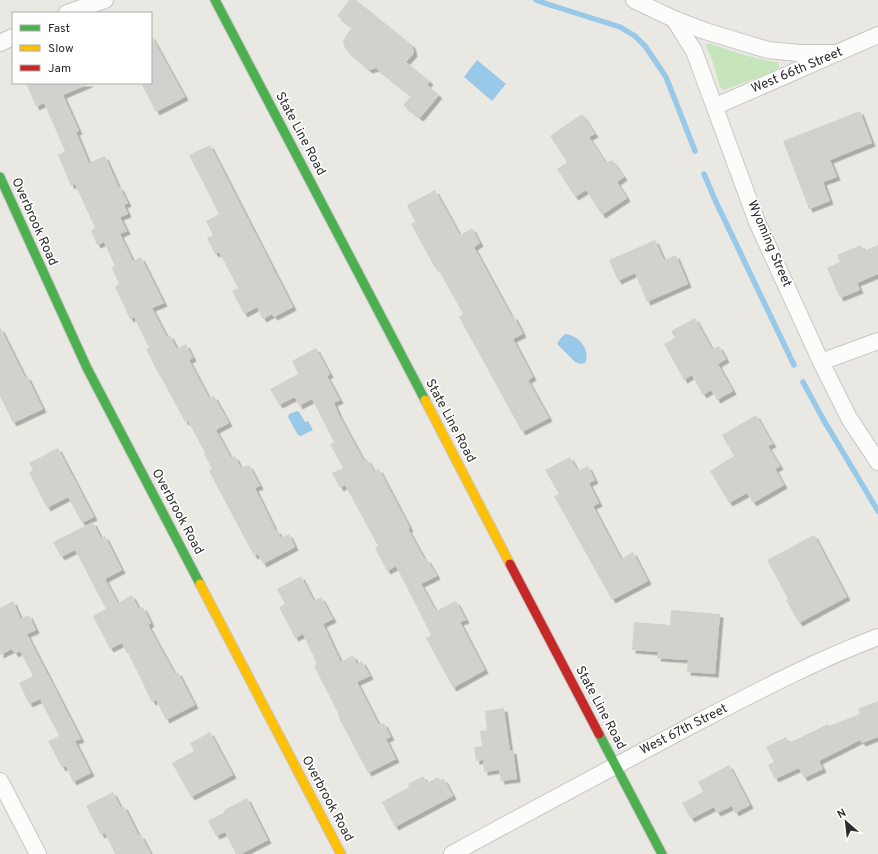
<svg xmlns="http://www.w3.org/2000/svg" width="878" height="854" font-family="Overpass,sans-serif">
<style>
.green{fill:#c7e5bc}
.water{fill:#99c9e9}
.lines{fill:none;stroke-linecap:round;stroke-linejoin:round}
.stream{stroke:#99c9e9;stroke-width:5.5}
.building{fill:#d3d1cd;filter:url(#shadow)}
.street-casing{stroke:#c7c7c7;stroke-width:18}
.fast-casing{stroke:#c7c7c7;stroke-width:11}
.slow-casing{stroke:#c7c7c7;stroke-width:11}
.jam-casing{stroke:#c7c7c7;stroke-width:11}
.street{stroke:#fcfcfb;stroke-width:16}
.fast{stroke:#4caf50;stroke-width:9}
.slow{stroke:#ffc107;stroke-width:9}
.jam{stroke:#c62828;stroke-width:9}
.labels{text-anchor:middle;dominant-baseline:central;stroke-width:3.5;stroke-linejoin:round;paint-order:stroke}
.street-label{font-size:13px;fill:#2c2c2c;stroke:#fff}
</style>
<defs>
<filter id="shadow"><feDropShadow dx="3.5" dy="3.5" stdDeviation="0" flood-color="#0004"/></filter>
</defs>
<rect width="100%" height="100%" fill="#eae8e2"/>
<path class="green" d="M709,43C731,51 753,59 777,62L780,66L777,70L724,90L720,87L713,62L705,45Z"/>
<g class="water">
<path d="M477,60L506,84L492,101L464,77Z"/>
<path d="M565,334C578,335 591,349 585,363L580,364L575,362L557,344L560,339Z"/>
<path d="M297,411L299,412L305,422L308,421L313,430L301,436L298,435L288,417L289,414Z"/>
</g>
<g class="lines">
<g class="stream">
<path d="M536,0L547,4L620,27L635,36L645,46L666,77L695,151"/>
<path d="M704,174L716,202L794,365"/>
<path d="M803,382L823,419L878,511"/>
</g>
</g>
<g class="building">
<path d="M349,0H356L412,45L414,53L406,62L430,81L427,85L439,95L420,118L403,105L411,96L376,68L369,70L345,49L343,40L352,27L337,16Z"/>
<path d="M151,35L185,97L156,112L141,83H151Z"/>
<path d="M26,83H91L63,95L79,131L76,132L89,163L105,156L119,188L120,187L128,203L124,205L128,214L120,217L127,231L120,234L133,261L141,257L164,303L152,308L167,337L170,335L177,349L186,344L193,358L189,360L209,398L214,396L229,423L216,430L231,458L235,456L241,468L249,465L260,486L255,488L276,531L277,530L281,538L289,534L295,547L263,564L258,554L254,556L209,471L212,469L204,454L205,453L188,421L185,422L161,377H160L146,349L149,348L134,317L130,319L115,287L119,284L112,268L115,266L104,242L97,245L91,230L95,228L75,184L71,186L58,155L65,151L44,103L36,107Z"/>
<path d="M860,111L872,143L830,160L837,177L823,182L830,201L809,209L783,141Z"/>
<path d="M582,114L595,134L589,137L606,163L612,160L624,177L617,182L627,198L602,215L586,190L575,197L557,169L567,162L550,136Z"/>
<path d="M210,145L293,307L274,317L272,314L263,319L257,307L244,314L232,291L238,288L219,252L215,254L207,238L213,235L206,221L219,214L189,155Z"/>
<path d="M435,190L460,235L472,228L480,243L474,247L512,317L514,316L523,334L513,339L533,377L528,380L549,418L522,432L459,317L463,314L437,267L435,268L411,224L415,222L407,205Z"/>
<path d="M655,240L664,260L676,255L688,284L647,302L635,273L618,281L609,260Z"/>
<path d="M861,245L864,251L878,245V274L857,283L860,290L840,298L827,268L840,262L837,255Z"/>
<path d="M695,318L712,349L719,346L726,359L718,364L733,391L717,400L711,390L703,395L692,375L684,380L664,344L675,338L671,331Z"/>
<path d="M0,327L25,377L27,376L43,409L13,423L0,396Z"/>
<path d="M316,348L330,374L327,376L340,400L334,403L339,415L364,461L367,459L374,471L379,469L410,528L408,529L425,560L427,559L437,576L421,584L436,611L456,601L466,620L460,622L485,670L453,688L426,638L431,635L396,566L387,571L375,548L378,546L345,485L340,488L332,473L343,468L330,444L334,442L312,399L299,406L295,397L279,405L270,389L298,374L292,361Z"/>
<path d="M756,415L773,444L768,446L780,466L775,469L784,485L753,503L747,493L729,503L710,471L734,456L722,435Z"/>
<path d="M58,448L94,517L82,523L68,497L47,508L29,473L33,470L29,463Z"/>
<path d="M570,457L578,471L588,466L595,480L589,483L599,503L593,506L621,559L633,552L648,581L612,600L554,496L559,494L545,470Z"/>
<path d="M93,522L101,538L105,536L122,570L105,579L118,603L132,595L139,609L143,607L151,623L148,625L175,674L178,672L195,705L166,720L156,700L152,702L128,653L127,654L122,643L110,649L93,616L106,609L75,550L61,557L53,542Z"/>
<path d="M814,535L847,597L799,623L786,600L788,599L767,560Z"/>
<path d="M301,576L314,601L321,597L333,619L323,624L341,662L353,655L357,664L362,661L370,676L357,682L379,725L384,723L391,737L386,739L396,759L368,773L338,716L339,715L314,666L317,664L303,634L295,638L279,607L285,604L277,589Z"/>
<path d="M13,601L21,619L29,615L36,630L27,634L81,739L75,741L91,773L73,782L66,766L62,768L48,741L59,736L40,699L29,704L19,683L33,676L20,651L15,654L12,649L0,655V608Z"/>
<path d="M671,610L720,614L715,674L687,672L688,660L657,658L658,652L632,650L634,622L670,625Z"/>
<path d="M878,701V737L862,743L860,740L819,761L823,769L804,778L799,768L775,779L768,765L774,762L766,747L786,737L789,743L828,724L829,726L860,714L858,709Z"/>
<path d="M504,708L510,751L513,750L517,779L501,781L499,770L484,772L483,760L476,761L474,747L482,746L480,731L487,730L485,711Z"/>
<path d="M210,732L233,775L191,797L172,763L194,751L190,743Z"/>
<path d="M729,765L750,805L735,813L732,806L717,813L714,807L691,819L682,803L703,792L698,782Z"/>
<path d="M423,776L427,783L438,777L440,780L444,779L453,796L395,827L382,802L409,787L408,784Z"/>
<path d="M113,792L121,808L124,806L139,836L141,835L151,854H115L105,833L101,835L86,806Z"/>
<path d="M247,798L268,840L241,854H236L225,832L216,836L208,821L225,812L224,810Z"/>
</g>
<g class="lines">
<g class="street-casing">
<g id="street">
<path d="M634,0L674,19L705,31L768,50L799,53H838"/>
<path d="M67,13L105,0"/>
<path d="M674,19L694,51L757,222L821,362L849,418L878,462"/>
<path d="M0,43L13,37"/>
<path d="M716,106L878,35"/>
<path d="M821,362L878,341"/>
<path d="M0,781L38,854"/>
<path d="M452,854C534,809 617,765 700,721C758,691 817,660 878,637"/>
</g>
</g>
<g class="fast-casing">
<g id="fast">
<path d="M215,0L425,400"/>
<path d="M0,177L87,368L200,584"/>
<path d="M599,734L662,854"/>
</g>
</g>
<g class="slow-casing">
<g id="slow">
<path d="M425,400L510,564"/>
<path d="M200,584L341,854"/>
</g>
</g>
<g class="jam-casing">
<path id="jam" d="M510,564L599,734"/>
</g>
<use href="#street" class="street"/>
<use href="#fast" class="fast"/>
<use href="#slow" class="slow"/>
<use href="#jam" class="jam"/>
</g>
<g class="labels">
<g class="street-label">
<text transform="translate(797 71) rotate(-23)">West 66th Street</text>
<text transform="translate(300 134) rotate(62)">State Line Road</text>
<text transform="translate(34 222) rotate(66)">Overbrook Road</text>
<text transform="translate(769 244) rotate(67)">Wyoming Street</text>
<text transform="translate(450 421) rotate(62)">State Line Road</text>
<text transform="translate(177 512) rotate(62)">Overbrook Road</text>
<text transform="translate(600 708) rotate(62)">State Line Road</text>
<text transform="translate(684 730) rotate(-27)">West 67th Street</text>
<text transform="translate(327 799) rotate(62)">Overbrook Road</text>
</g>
</g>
<rect x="12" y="12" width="140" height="72" fill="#ffffff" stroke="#ababab"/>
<rect x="20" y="25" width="20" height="6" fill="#4caf50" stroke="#ababab"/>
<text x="48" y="32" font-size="12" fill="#2c2c2c">Fast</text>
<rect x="20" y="45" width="20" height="6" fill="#ffc107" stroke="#ababab"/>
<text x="48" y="52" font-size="12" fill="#2c2c2c">Slow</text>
<rect x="20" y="65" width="20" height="6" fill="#c62828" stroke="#ababab"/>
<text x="48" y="72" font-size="12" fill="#2c2c2c">Jam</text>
<g transform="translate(846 822) rotate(332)" stroke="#ffffff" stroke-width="3" paint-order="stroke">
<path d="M0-3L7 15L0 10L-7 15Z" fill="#2c2c2c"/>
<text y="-6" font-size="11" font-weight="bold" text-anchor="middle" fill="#2c2c2c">N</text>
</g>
</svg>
